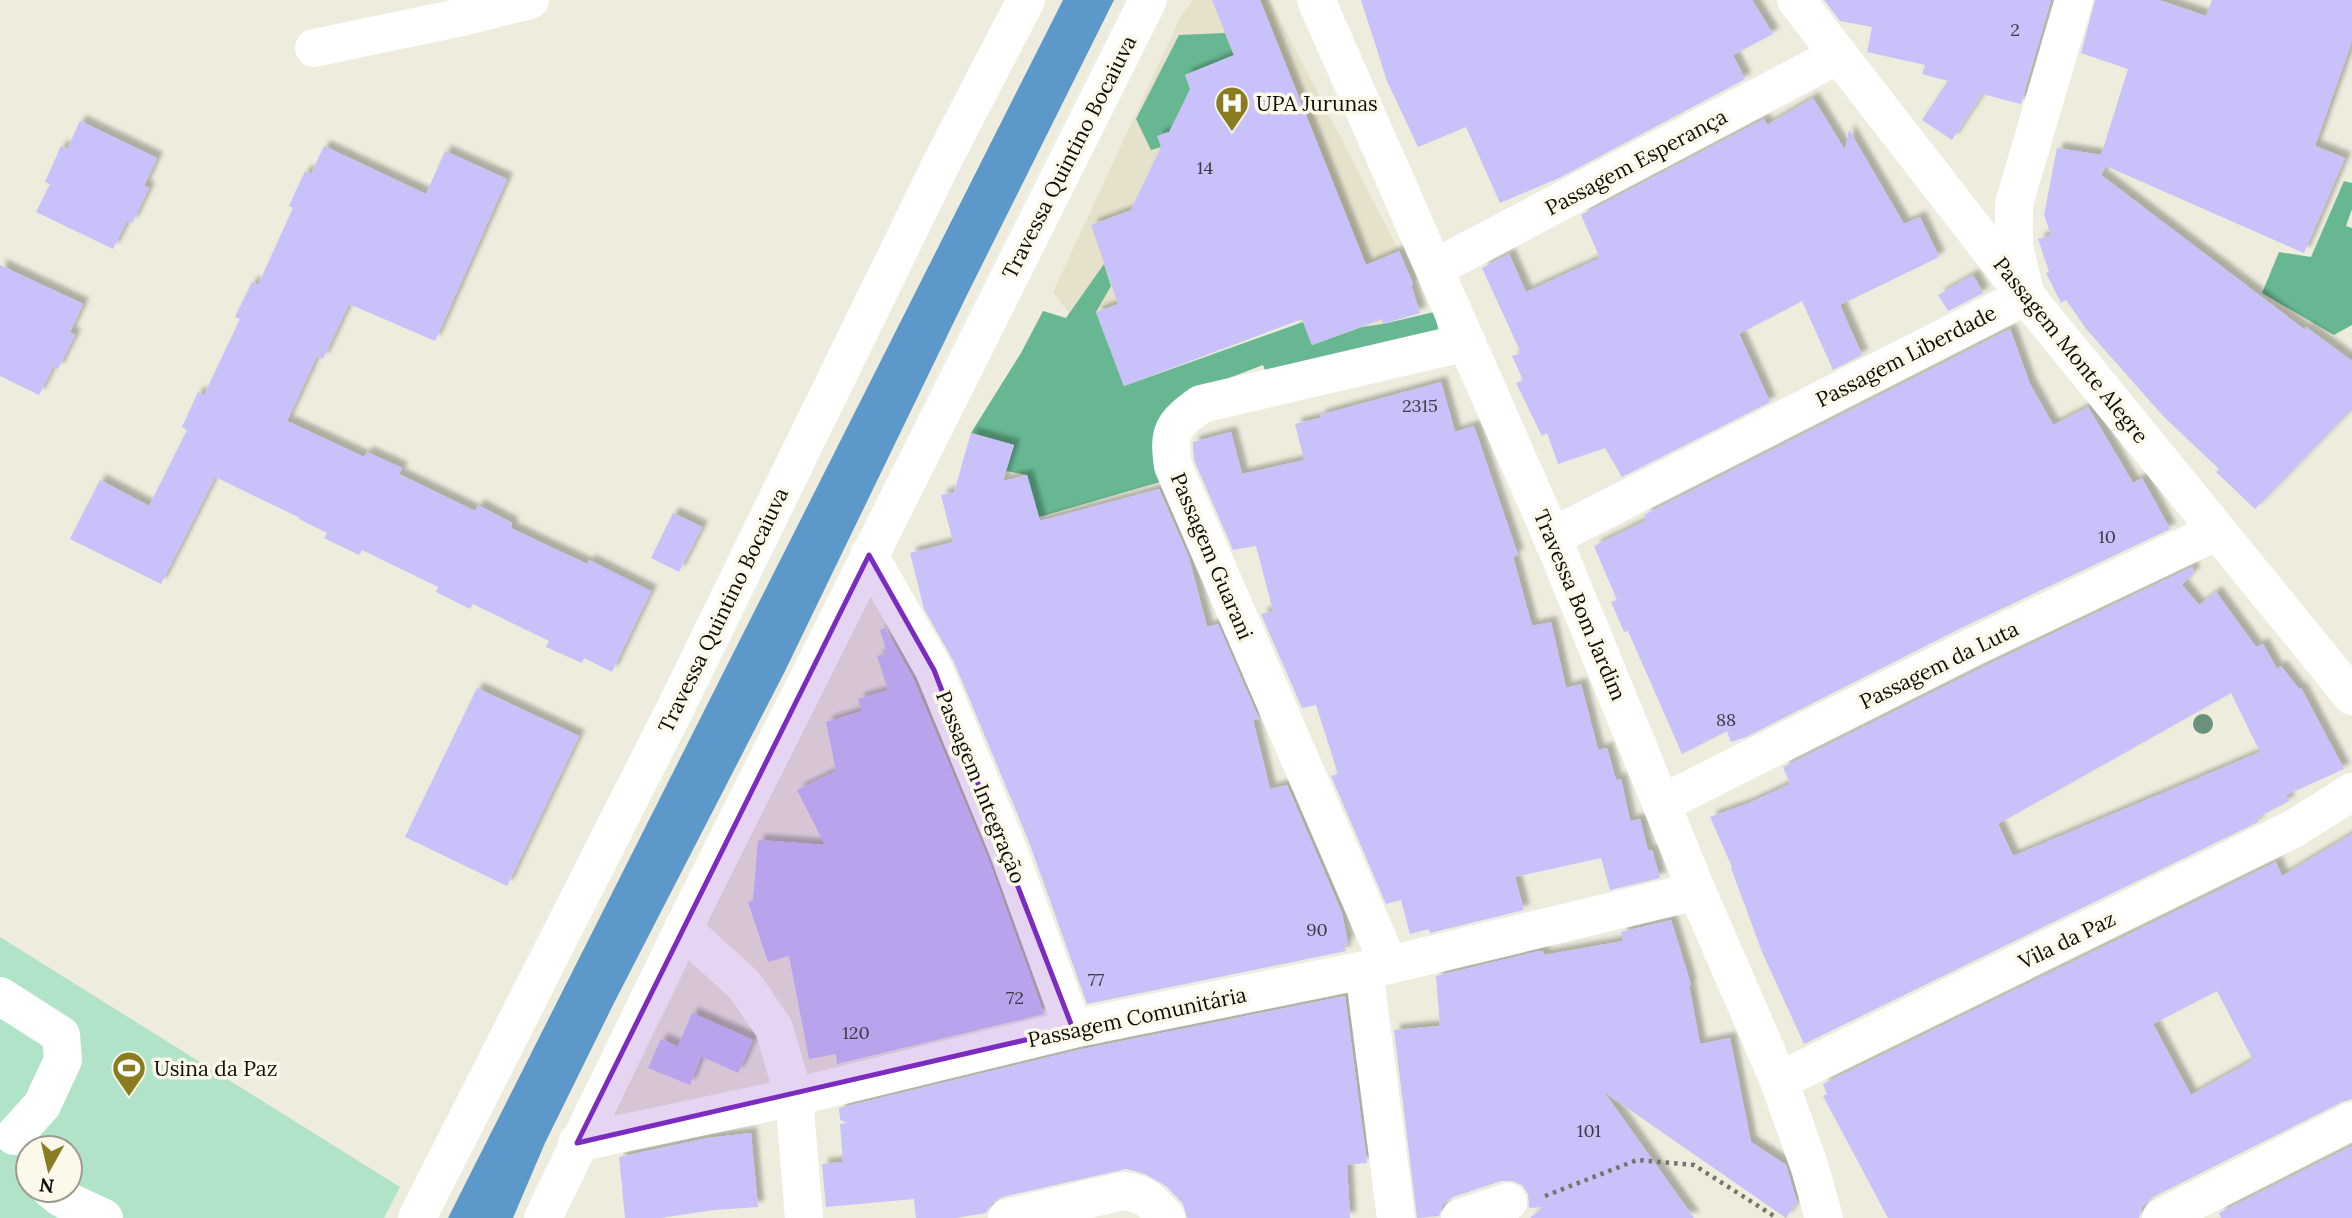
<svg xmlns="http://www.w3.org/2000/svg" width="2352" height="1218" font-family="Lora,serif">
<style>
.built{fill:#e5e1cb}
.green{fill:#b0e3c8;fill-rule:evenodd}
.forest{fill:#67b892}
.water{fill:#5d98cb}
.building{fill:#c9c1f9;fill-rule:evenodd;filter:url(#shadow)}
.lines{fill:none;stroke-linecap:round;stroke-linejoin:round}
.path{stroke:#75746a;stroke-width:4.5;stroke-dasharray:3.5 5;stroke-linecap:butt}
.minor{stroke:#fff;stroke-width:38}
.tree{fill:#6b917d}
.marked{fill:#7b2cbf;fill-opacity:0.2;stroke:#7b2cbf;stroke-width:5;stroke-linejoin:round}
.labels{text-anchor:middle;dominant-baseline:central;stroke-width:7;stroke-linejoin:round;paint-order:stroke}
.number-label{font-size:18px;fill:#3d3a44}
.poi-label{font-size:21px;fill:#0e0d08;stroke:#fcf9ea;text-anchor:start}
.street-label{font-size:21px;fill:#0e0d08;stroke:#fcf9ea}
</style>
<defs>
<filter id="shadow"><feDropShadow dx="6" dy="-6" stdDeviation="2" flood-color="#0004"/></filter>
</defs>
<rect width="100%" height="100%" fill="#eeecdd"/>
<path class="built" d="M1193,0H1270L1399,251L1420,313L1312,345L1296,317L1124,386L1053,292L1182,14Z"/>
<path class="green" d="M0,937L400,1187L384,1218H0ZM28,1148H70V1190H28Z"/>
<g class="forest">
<path d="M1225,33L1234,55L1185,75L1202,119L1158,136L1161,147L1151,150L1136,119L1179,35Z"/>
<path d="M2344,181L2352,183V209L2346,226L2352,228V325L2334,335L2262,293L2279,252L2311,257Z"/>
<path d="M1104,264L1111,286L1096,312L1124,386L1303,322L1312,345L1362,327L1383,324L1434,312L1439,332L1270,383L1263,365L1177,398L1167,480L1039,517L1027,475L1006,471L1014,445L971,433L1021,353L1043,311L1066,318Z"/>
</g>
<path class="water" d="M1063,0H1114L966,297L785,671L614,1003L545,1143L513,1218H448Z"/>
<g class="building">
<path d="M1212,0H1260L1366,265L1399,251L1413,284L1411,285L1420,313L1383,324L1382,319L1312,345L1302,319L1124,386L1096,312L1118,304L1091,225L1131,210L1161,147L1157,136L1169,132L1190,89L1185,75L1234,55Z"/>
<path d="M1361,0H1752L1773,34L1733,55L1745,79L1559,178L1500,203L1466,127L1418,147L1387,81Z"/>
<path d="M1824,0H2051L2021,104L1982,94L1952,140L1922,120L1948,81L1922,74L1925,65L1867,52L1872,27L1840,21Z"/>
<path d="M2095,0H2159L2206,16L2212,0H2352V41L2315,146L2345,158L2304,253L2106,166L2101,175L2305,330L2306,327L2352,361V409L2255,509L2216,472L2219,469L2164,417L2087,330L2066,300L2061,303L2046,273L2049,272L2038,239L2051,235L2044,215L2057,148L2101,155L2128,69L2081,53Z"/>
<path d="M1813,98L1845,150L1849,130L1904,224L1920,217L1939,257L1840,305L1862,355L1833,370L1802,301L1739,334L1770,402L1622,477L1605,448L1558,464L1547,433L1542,436L1516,383L1523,380L1512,356L1521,353L1482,268L1509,254L1526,292L1600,258L1581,215L1764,119L1767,125Z"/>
<path d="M80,121L157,158L144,186L149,188L132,223L127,221L113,249L36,212L50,184L45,182L61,146L67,149Z"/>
<path d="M324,146L426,194L445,151L507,179L435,341L349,304L323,359L317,356L287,421L364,457L367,452L402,468L399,474L475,511L478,505L512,523L511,528L538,541L587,564L589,560L651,591L612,672L584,658L582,663L546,647L549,641L473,604L470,609L436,592L438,587L362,550L359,555L324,538L327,533L299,519L300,518L215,477L161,584L70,539L100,480L149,506L187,430L182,427L198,392L204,395L240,319L235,317L252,282L258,285L293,208L289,206L305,171L311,174Z"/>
<path d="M0,265L83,304L70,332L75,335L58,369L53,367L39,395L0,376Z"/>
<path d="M1973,275L1983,293L1948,311L1938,295Z"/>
<path d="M2010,329L2030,384L2053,425L2088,407L2133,483L2142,478L2170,529L1963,627L1746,737L1731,742L1727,731L1682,754L1628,631L1624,632L1611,602L1617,600L1594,546L1647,520L1644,515Z"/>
<path d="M1441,382L1455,432L1474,426L1518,555L1513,557L1532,626L1551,622L1566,688L1581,684L1598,750L1607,748L1616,780L1621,779L1630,821L1640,819L1648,851L1652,850L1660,878L1610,890L1601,858L1515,877L1524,910L1430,933L1429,929L1410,934L1401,900L1386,904L1331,776L1338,774L1316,705L1302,708L1261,614L1273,611L1256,546L1233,550L1194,460L1193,445V442L1231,432L1242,474L1304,460L1295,424L1320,418V415Z"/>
<path d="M971,433L1014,445L1003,481L1027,475L1040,521L1159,489L1189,558L1207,627L1218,624L1259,719L1253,720L1270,789L1287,785L1342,913L1348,944L1344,945L1346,951L1087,1004L1029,842L954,662L924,609L910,553L953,542L941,495L954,492Z"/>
<path d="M673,513L702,527L679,572L651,558Z"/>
<path d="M2192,567L2194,572L2182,585L2199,605L2216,592L2256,647L2263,644L2277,669L2281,666L2299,689L2301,688L2344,769L2286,795L2289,801L2257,818L2258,822L1804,1044L1762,952L1731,868L1732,867L1710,817L1749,803L1790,784L1783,767L1983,667ZM2231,693L2260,752L2013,856L1998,824Z"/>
<path d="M885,628L914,680L988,858L1044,1014L837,1064L836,1054L809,1059L789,956L768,962L748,902L753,900L758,840L825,845L797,790L836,771L826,722L862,711L858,699L888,690L877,656L887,653L880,630Z"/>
<path d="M477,688L579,736L507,886L405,837Z"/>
<path d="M2352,834V1099L2342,1102L2151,1198L2142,1207L2139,1218H1888L1823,1096L1827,1094L1823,1084L2276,862L2282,876ZM2217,991L2253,1060L2191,1095L2153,1024Z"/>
<path d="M1671,920L1691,985H1689L1700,1044L1730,1038L1751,1142L1786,1165L1797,1202L1786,1218L1604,1092L1694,1218H1530L1543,1207L1529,1208L1528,1194L1522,1185L1512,1181H1501L1453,1197L1443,1204L1439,1216L1417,1218L1394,1030L1440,1026L1436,976L1535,952L1543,951L1544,955L1623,941L1621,932Z"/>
<path d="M1345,996L1367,1163L1347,1165L1350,1218H1187L1183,1204L1166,1186L1145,1174L1126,1169L1002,1197L992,1203L986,1213L955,1218H916L914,1199L826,1207L822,1164L843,1162L840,1124L848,1123L840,1120L839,1108L1078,1050Z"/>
<path d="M692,1013L753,1040L738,1073L678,1046Z"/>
<path d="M661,1039L701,1057L690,1085L648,1068Z"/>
<path d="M751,1133L758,1207L714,1210L660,1218H625L619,1157L708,1138Z"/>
<path d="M2352,1146V1218H2221L2219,1213Z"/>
</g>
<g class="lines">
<path class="path" d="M1545,1196L1637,1160L1694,1165L1777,1218"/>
<g class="minor">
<path d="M1316,0L1552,537L1697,891L1779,1081L1810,1168L1824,1218"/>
<path d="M1796,0L2026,296L2352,696"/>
<path d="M314,48L458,18L530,0"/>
<path d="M1435,268L1838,55"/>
<path d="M1552,537L2026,296L2014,247V204L2074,0"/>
<path d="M869,555L934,670L1008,850L1073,1029"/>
<path d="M1663,803L1973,647L2217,531"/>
<path d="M683,929L744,985L774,1028L794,1097L804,1218"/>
<path d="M1389,965L1173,466C1168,431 1172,425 1201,404L1467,342"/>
<path d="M1364,970L1396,1218"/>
<path d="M0,996L61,1035L63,1060L42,1105L14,1136"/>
<path d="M1779,1081L2293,829L2352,792"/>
<path d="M577,1143L794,1097L1073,1029L1389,965L1697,891"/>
<path d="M51,1190L61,1198L104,1218"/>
<path d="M417,1218L676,707L943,160L1026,0"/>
<path d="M543,1218L683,929L1148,0"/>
<path d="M1007,1218L1123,1191C1144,1193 1153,1202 1166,1218"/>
<path d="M1460,1218L1508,1202"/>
<path d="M2161,1218L2352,1121"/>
</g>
</g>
<circle class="tree" cx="2203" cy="724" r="10"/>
<path class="marked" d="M869,555L934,670L1073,1029L577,1143Z"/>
<defs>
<g id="hospital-pin" transform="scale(1.75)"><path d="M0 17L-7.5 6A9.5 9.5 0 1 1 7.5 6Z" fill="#897c21" stroke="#fcf9ea"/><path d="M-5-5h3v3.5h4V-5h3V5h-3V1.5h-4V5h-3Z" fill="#fff"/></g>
<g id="stadium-pin" transform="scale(1.75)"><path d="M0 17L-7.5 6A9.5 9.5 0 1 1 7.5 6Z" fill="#897c21" stroke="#fcf9ea"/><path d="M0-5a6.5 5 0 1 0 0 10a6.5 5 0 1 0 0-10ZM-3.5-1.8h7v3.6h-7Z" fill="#fff"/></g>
</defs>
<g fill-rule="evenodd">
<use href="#hospital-pin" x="1232" y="103"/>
<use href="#stadium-pin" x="129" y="1068"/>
</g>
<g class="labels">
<g class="number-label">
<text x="2015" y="29">2</text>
<text x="1205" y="167">14</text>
<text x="1420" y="405">2315</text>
<text x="2107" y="536">10</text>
<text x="1726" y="719">88</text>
<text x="1317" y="929">90</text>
<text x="1096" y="979">77</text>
<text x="1015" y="997">72</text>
<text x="856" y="1032">120</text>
<text x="1589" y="1130">101</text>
</g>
<g class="poi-label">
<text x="1256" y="103">UPA Jurunas</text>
<text x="154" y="1068">Usina da Paz</text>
</g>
<g class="street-label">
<text transform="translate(1069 157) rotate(-63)">Travessa Quintino Bocaiuva</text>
<text transform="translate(1636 162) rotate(-28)">Passagem Esperança</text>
<text transform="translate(2071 350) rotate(51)">Passagem Monte Alegre</text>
<text transform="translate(1906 356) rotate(-27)">Passagem Liberdade</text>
<text transform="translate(1212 556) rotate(67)">Passagem Guarani</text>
<text transform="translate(1580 605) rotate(67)">Travessa Bom Jardim</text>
<text transform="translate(723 610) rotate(-64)">Travessa Quintino Bocaiuva</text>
<text transform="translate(1939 665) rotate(-26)">Passagem da Luta</text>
<text transform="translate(981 787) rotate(68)">Passagem Integração</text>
<text transform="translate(2067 940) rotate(-26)">Vila da Paz</text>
<text transform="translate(1137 1017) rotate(-12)">Passagem Comunitária</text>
</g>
</g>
<g transform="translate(49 1169) rotate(188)"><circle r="33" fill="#fcf9ea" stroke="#9d9b90" stroke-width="2"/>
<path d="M0-5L12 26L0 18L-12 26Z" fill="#897c21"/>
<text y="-10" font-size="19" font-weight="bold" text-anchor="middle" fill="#0e0d08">N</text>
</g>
</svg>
